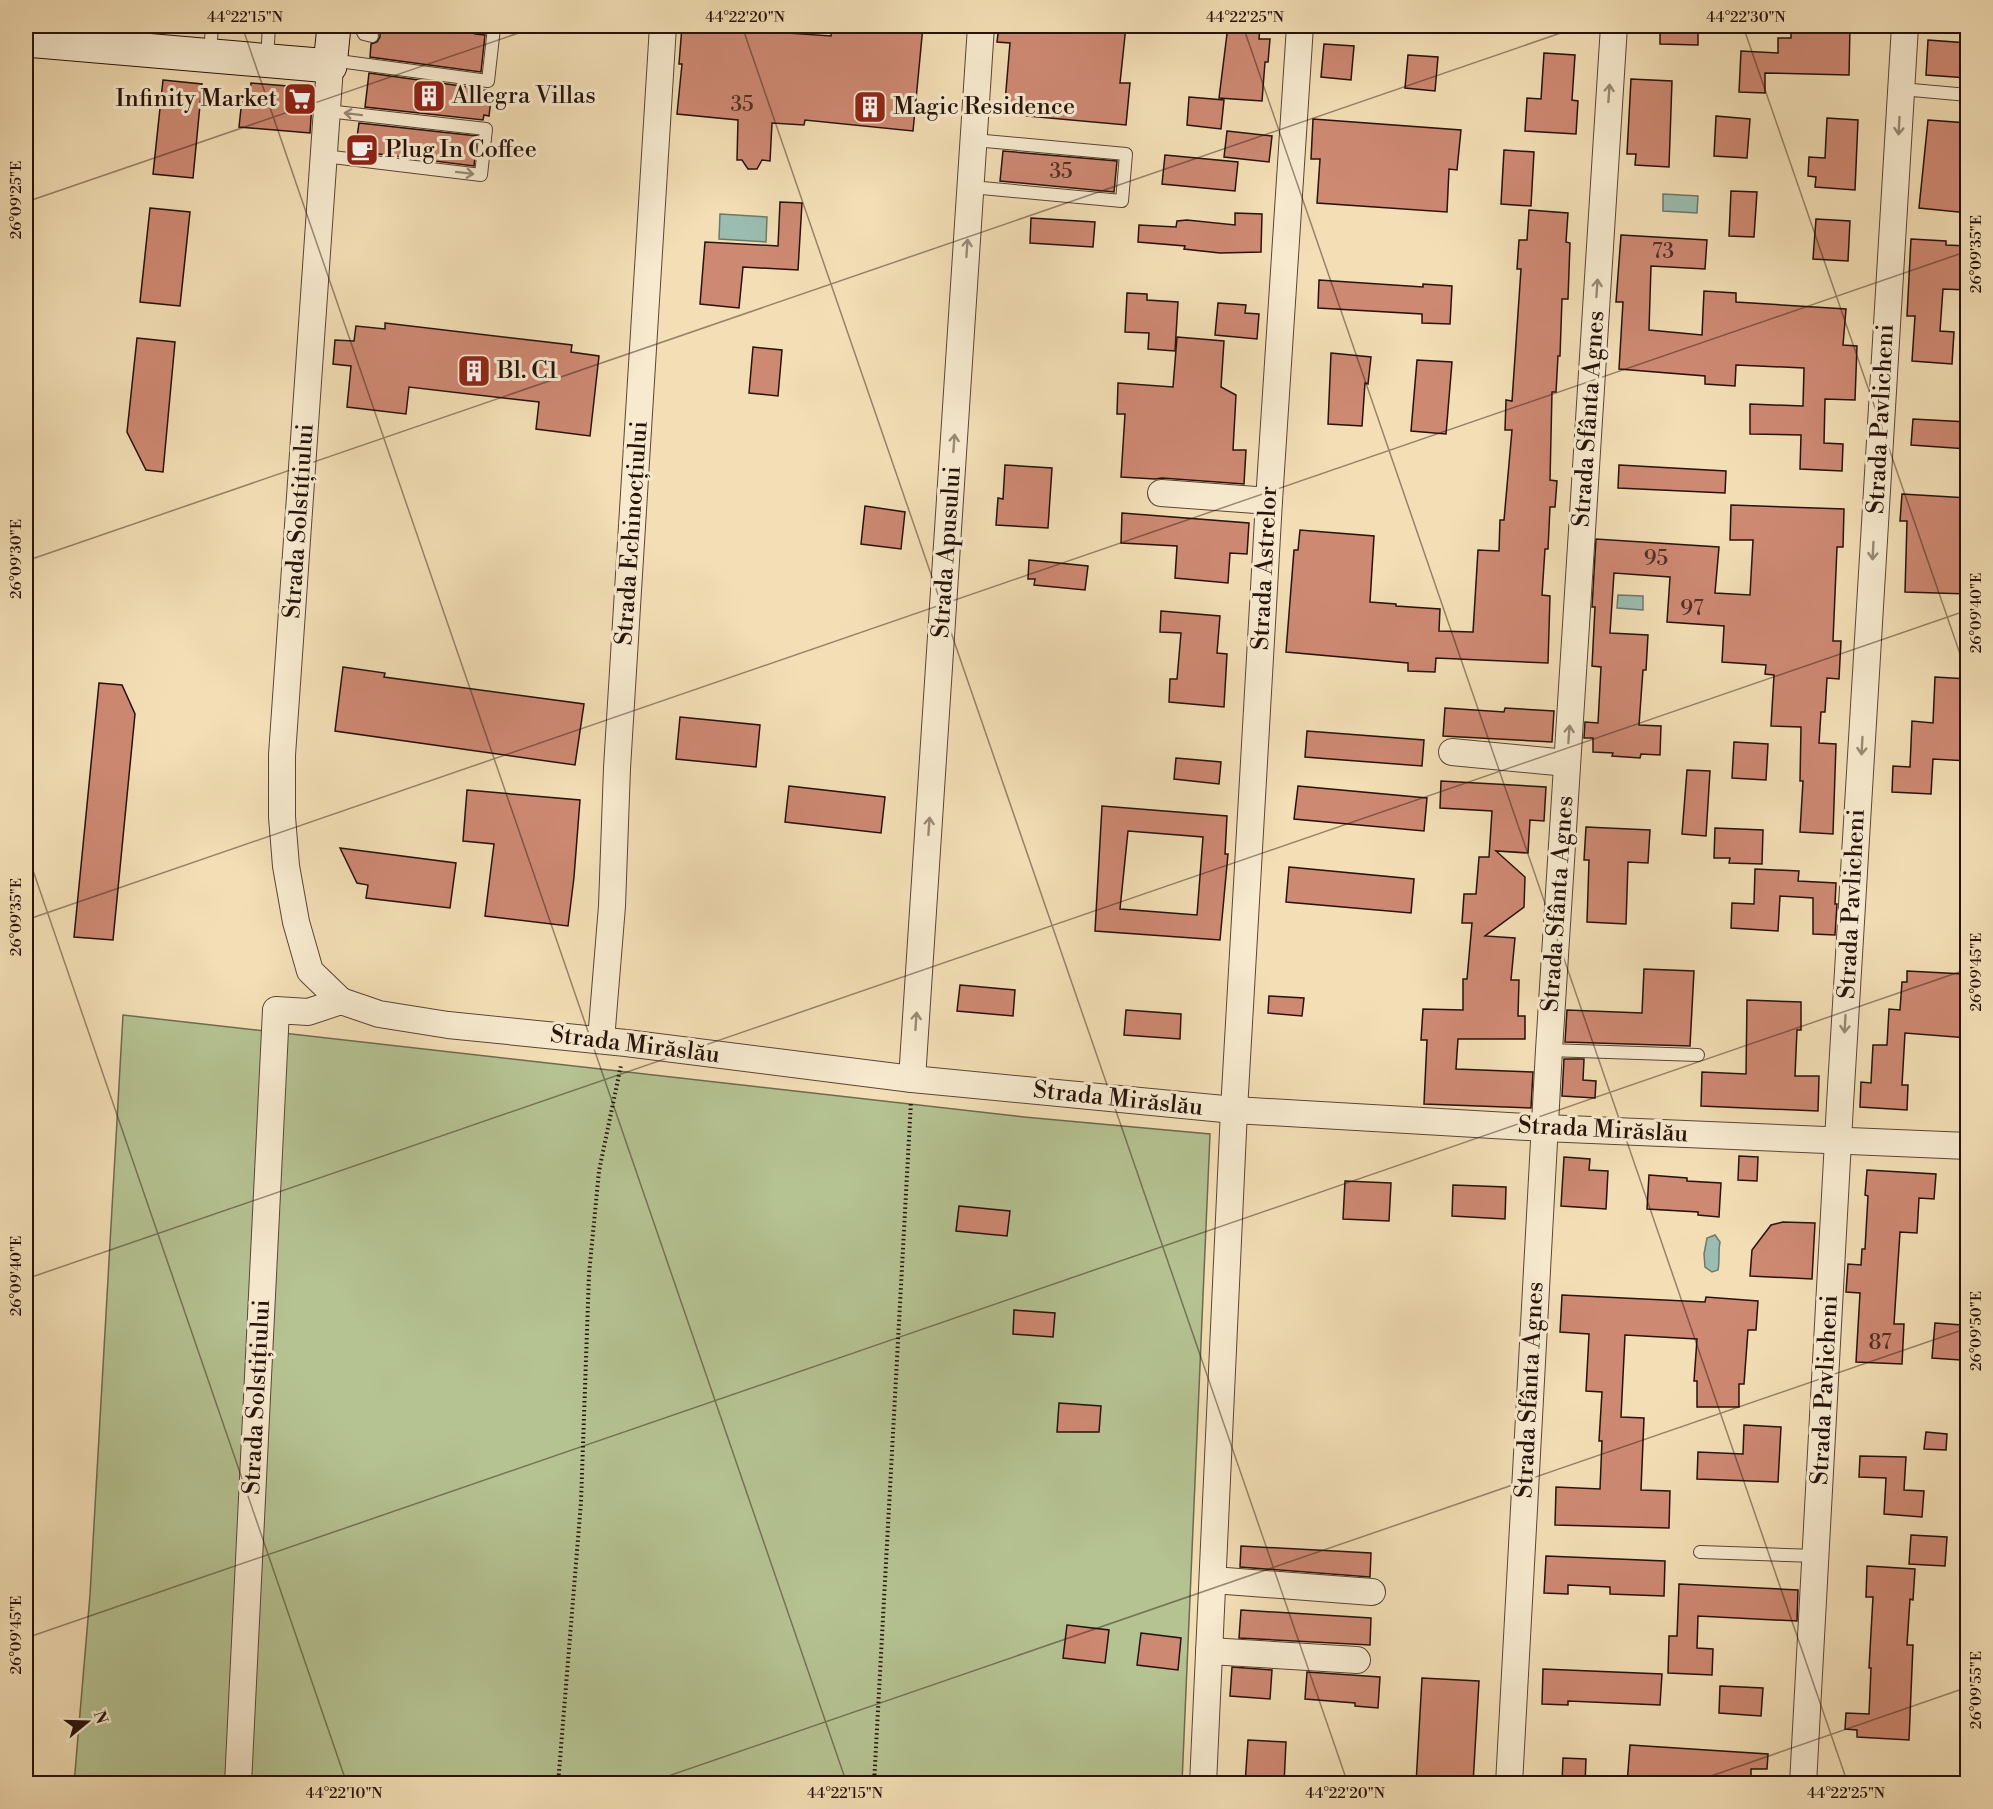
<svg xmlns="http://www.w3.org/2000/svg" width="1993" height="1809" font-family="'Libre Bodoni',serif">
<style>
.green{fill:#b5c292;stroke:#6e6a4e;stroke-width:1.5}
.water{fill:#9bbcb0;stroke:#6d786e;stroke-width:1.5}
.building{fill:#ce8973;stroke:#27120a;stroke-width:1.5;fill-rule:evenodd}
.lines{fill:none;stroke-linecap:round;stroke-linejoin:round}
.lane-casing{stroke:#5a4535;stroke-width:14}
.street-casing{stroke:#5a4535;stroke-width:28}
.secondary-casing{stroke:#27120a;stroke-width:35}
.path{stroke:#27120a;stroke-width:4;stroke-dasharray:1.5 3;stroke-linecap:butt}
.lane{stroke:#f7eacf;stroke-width:12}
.street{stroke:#f7eacf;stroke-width:26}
.secondary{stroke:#f7eacf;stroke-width:33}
.oneway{stroke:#998976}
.ticks{fill:none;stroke:#27120a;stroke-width:1.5;stroke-opacity:0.45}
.labels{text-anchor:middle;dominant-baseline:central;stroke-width:6;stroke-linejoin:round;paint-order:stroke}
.number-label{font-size:21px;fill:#513024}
.poi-label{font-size:24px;fill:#27120a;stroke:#f7eacf;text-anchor:start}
.street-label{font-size:24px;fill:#27120a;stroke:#f7eacf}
.neatline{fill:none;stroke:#27120a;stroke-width:2}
.ticks-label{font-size:15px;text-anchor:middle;fill:#27120a}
</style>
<rect width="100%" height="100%" fill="#f3deb5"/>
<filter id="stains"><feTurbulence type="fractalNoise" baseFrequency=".00333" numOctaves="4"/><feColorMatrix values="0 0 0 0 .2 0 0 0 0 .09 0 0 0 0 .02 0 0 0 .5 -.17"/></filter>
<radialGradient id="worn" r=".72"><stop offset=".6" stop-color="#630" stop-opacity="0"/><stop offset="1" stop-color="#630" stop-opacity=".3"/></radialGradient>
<path class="green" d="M123,1015L1024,1117L1210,1134L1182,1783L74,1784L90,1595Z"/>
<g class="water">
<path d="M1663,194L1698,196L1697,213L1663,211Z"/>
<path d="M720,214L767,217L766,242L719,239Z"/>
<path d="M1618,595L1643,596V610L1617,608Z"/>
<path d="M1715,1235L1720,1242C1718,1252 1720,1260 1718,1270L1712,1272L1705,1267L1704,1254L1707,1238Z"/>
</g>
<g class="building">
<path d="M374,26H439L468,29L475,34L485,35L481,72L370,57L371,44L377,42L380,37V33L373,28Z"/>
<path d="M682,26L831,36L832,26H923L913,131L805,120L804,125L772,123L770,161L762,160L757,169H748L742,160H737L738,120L677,114L682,64H679Z"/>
<path d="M999,26H1126L1120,83H1130L1126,125L1004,114L1010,43L997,42Z"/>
<path d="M1228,26H1260L1259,39H1270L1268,62H1265L1262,101L1219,98Z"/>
<path d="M1660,26H1698V45L1660,44Z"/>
<path d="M1791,26H1850L1849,75L1765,73V93L1739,92L1741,51L1778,53V38H1791Z"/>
<path d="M1928,40L1968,43V78L1926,75Z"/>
<path d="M1324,44L1354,46L1351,80L1321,77Z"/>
<path d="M1544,53L1575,55L1572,100L1578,101L1576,134L1525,131L1527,98L1541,99Z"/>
<path d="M1408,55L1438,57L1435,91L1405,88Z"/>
<path d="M369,73L482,89V90L492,91L489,116L484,115L483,120L365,107Z"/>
<path d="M1631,79L1672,81L1669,167L1635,165L1636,154H1627Z"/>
<path d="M163,80L202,84L193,178L153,174Z"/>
<path d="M251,83L313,88L310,133L239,127L242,99L249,100Z"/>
<path d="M1189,97L1224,100L1221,129L1187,125Z"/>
<path d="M1716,116L1750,119L1747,158L1714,156Z"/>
<path d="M1827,118L1858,120L1855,190L1815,187L1816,177L1808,176L1809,157L1825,158Z"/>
<path d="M1313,119L1461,130L1457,170L1449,169L1447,212L1317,203L1320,159H1311Z"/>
<path d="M1928,120L1968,123V213L1919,208Z"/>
<path d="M359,123L477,136L474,166L355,151Z"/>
<path d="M1227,131L1272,136L1269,162L1224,157Z"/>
<path d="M1504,150L1534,152L1531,206L1501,204Z"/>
<path d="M1003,151L1117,161L1114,192L1000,181Z"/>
<path d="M1165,155L1238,162L1235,191L1162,184Z"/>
<path d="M1731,191L1757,192L1754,237L1729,236Z"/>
<path d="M780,202L802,203L798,270L743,267L739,308L700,304L705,242L778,246Z"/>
<path d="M150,208L190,212L180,306L140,302Z"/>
<path d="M1529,210L1568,213L1566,242L1570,243L1568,299H1562L1560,356H1558L1556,392H1552L1550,480L1557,481L1555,507H1550L1548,549H1545L1542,595L1550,596L1548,663L1436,658L1435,672L1408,671V663L1286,652L1294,550H1298L1300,530L1374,536L1370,602L1396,604V606L1440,609L1439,631L1473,632L1478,550L1499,551L1500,520H1504L1512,430H1505L1506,400L1512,401L1521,269H1517L1519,240H1527Z"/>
<path d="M1235,213L1262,214L1261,252L1220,253L1184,249L1185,246L1138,242L1139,225L1176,227L1177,221L1187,220L1235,225Z"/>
<path d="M1031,218L1095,222L1093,247L1030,243Z"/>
<path d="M1816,219L1850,221L1848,261L1813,259Z"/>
<path d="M1621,235L1707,240L1705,269L1651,266L1649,330L1702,335L1704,291L1736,293V302L1846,309L1843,345L1857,346L1855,400L1825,399L1824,443L1843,444L1842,471L1800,469L1801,435L1750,434V404L1803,406L1804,368L1736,365L1735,386L1705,384V376L1619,369L1623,302H1616Z"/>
<path d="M1911,239L1946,241V245L1968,246V290L1943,289L1940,331L1954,332L1952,364L1912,361L1915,316H1907Z"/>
<path d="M1319,280L1423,287V284L1452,286L1450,324L1422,323V314L1318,308Z"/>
<path d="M1127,293L1147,294V300L1178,302L1175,351L1148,349L1149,333L1125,332Z"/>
<path d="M1218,303L1246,305L1245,313L1259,314L1257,339L1215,335Z"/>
<path d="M385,323L572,345L571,352L599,356L590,436L536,429L539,402L409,387L406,414L347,407L351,366L333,364L335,340L354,341L356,326L385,329Z"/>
<path d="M1177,337L1224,341L1221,387L1236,395L1233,450H1246L1244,484L1162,478L1155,479L1121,477L1125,414H1117L1118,383L1173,387Z"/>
<path d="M137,338L175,342L163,472L146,470L127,432Z"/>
<path d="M753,347L782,350L778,396L749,393Z"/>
<path d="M1331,353L1371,357L1368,384L1365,383L1362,426L1328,424Z"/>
<path d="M1417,360L1452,362L1446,434L1411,431Z"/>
<path d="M1913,419L1968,422V449L1911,445Z"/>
<path d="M1005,465L1052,468L1048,528L996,525L998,498L1003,499Z"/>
<path d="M1619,465L1726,471L1725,493L1618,488Z"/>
<path d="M1902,494L1968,498V594L1905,592L1907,521H1900Z"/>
<path d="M1731,505L1844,509L1843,547H1837L1833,641H1841L1839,679L1827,678L1825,712H1821L1819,743L1836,744L1833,834L1800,832L1803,781H1800L1801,727L1771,726L1774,675L1765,674L1766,665L1722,662L1724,626L1667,622L1670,577L1614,573L1610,633L1648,635L1646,670H1643L1639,725L1661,726L1660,755L1641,754L1640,758L1612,756L1613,753L1593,752V738H1584L1585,722L1598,723L1601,667L1592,666L1595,607H1592L1596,539L1719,547L1715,593L1750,595L1753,540H1730Z"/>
<path d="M865,506L905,512L901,549L861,544Z"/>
<path d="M1122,513L1249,523L1247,554L1230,553L1228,583L1175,578L1177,546L1121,543Z"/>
<path d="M1029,560L1088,566L1085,590L1034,585L1035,579H1028Z"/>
<path d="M1161,611L1220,616L1217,653L1227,654L1224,707L1169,702L1170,679H1177L1181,633L1160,632Z"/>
<path d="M343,667L385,673L384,677L584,704L575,765L335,731Z"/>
<path d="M1935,677L1968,679V761L1933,759L1931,794L1892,792L1893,766L1910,767L1912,721L1933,723Z"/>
<path d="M99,683L122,685L135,714L113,940L74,937Z"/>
<path d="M1445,708L1504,712L1505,708L1554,711L1552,742L1443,736Z"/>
<path d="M680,717L760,725L756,767L676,759Z"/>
<path d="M1307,731L1424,740L1422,766L1305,757Z"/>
<path d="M1734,742L1768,744L1766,780L1732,778Z"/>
<path d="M1176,758L1221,762L1219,784L1174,779Z"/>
<path d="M1687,770L1710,771L1706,836L1682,834Z"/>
<path d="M1441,781L1546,787L1544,821L1530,820L1528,853L1496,851L1525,877L1524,907L1485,936L1515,938L1511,980H1519L1518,1016H1525V1039H1458L1456,1069L1533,1072L1531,1108L1424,1104L1427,1040H1421L1423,1009L1463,1010V979H1467L1472,923H1462L1464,894H1476L1479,857H1489L1492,811L1440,808Z"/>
<path d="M789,786L885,797L881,833L785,822Z"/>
<path d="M1298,786L1427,798L1424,831L1294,819Z"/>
<path d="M467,790L580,800L574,877L568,926L485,916L494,844L463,841Z"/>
<path d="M1102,806L1227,816L1225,854H1228L1220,940L1095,931ZM1128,831L1203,837L1197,915L1120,909Z"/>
<path d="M1586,827L1650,830L1648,863L1628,862L1626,924L1587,922L1589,860H1584Z"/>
<path d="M1715,828L1763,830L1762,864L1729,863L1730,858H1714Z"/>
<path d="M340,848L456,863L450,908L366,898L368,885L357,883Z"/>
<path d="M1289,867L1414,879L1411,913L1286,902Z"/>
<path d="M1755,869L1799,871L1798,881L1836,883L1835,904H1837L1835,935L1813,934V898L1780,896L1778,931L1731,928L1732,903L1754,904Z"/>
<path d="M1644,969L1694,971L1690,1046L1565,1042L1567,1010L1642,1013Z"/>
<path d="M1907,971L1964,974L1962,1014H1968V1038L1905,1033L1902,1085H1908L1907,1110L1860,1107L1861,1082L1871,1083L1873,1045H1887L1889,1009L1900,1010L1902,982H1907Z"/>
<path d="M960,985L1015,990L1013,1016L957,1011Z"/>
<path d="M1269,996L1304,998L1302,1016L1268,1013Z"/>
<path d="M1747,1000L1801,1002V1030H1797L1795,1076H1819L1818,1111L1701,1106L1702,1072L1746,1074Z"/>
<path d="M1126,1010L1181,1014L1180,1039L1124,1035Z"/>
<path d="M1564,1059H1584L1583,1080L1596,1081L1595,1098L1562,1096Z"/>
<path d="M1739,1156L1758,1157L1757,1181L1738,1180Z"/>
<path d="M1564,1157L1590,1159L1589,1170L1608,1171L1606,1209L1561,1206Z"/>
<path d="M1867,1170L1936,1174L1934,1199L1919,1198L1917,1233L1900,1232L1894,1324H1904L1902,1364L1856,1362L1860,1293L1846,1292L1848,1264L1861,1265L1862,1249H1865L1868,1196L1865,1195Z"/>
<path d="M1649,1175L1687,1178V1181L1721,1183L1719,1217L1698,1215V1212L1647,1209Z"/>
<path d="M1345,1181L1391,1183L1389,1221L1343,1219Z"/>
<path d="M1453,1185L1506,1187L1505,1219L1452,1216Z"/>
<path d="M959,1206L1010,1211L1007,1236L956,1231Z"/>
<path d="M1783,1222L1815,1223L1812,1279L1750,1276L1752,1250L1771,1225Z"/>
<path d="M1562,1295L1705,1302L1706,1297L1758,1301L1756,1330H1748L1744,1384H1739V1407H1697V1381H1694L1697,1339L1625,1335L1621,1417L1644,1418L1641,1490L1670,1491L1669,1528L1555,1525L1556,1487L1600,1489L1602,1441H1599L1602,1392L1586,1391L1589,1334L1560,1332Z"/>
<path d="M1014,1310L1055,1313L1053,1337L1013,1334Z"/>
<path d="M1935,1323L1962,1325L1960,1360L1932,1358Z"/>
<path d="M1059,1403L1101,1406L1099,1432H1057Z"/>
<path d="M1744,1425L1781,1427L1778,1482L1697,1479L1698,1452L1743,1454Z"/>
<path d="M1926,1432L1947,1434L1946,1450L1924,1449Z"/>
<path d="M1860,1456L1906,1457L1904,1490L1924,1491L1922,1517L1884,1514L1886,1478L1859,1477Z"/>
<path d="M1911,1535L1947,1537L1945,1566L1909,1564Z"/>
<path d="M1241,1546L1371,1553L1370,1577L1240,1567Z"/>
<path d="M1546,1556L1665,1561L1664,1596L1610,1594V1587L1568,1585V1594L1544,1593Z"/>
<path d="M1867,1566L1915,1569L1913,1600L1910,1599L1907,1645H1913L1909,1740L1857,1737V1730L1845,1729L1846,1713L1869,1714L1871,1668H1869L1873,1597H1866Z"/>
<path d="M1679,1584L1798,1590L1797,1621L1698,1616L1697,1648L1713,1649L1712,1675L1668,1673L1669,1636H1677Z"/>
<path d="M1241,1610L1371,1618L1370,1645L1239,1638Z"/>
<path d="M1067,1625L1109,1630L1105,1663L1063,1658Z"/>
<path d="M1141,1633L1181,1638L1178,1670L1137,1665Z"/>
<path d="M1232,1667L1272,1670L1270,1699L1230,1696Z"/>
<path d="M1543,1669L1662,1674L1660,1705L1568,1701V1705L1542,1704Z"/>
<path d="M1307,1672L1380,1677L1378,1708L1355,1706V1703L1305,1699Z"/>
<path d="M1422,1678L1479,1681L1473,1784H1416Z"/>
<path d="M1720,1686L1763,1688L1761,1716L1719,1713Z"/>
<path d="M1248,1740L1286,1742L1284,1784H1245Z"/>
<path d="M1630,1745L1768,1754L1767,1769H1751V1784H1627Z"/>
<path d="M1563,1758L1586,1759L1585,1784H1562Z"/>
</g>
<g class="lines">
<g class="lane-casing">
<g id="lane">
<path d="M360,26L364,34L372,36"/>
<path d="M210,54L212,26"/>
<path d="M267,59L269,26"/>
<path d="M331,60L488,81L494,28L476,26"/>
<path d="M1901,89L1968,95"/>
<path d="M324,156L481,175L486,129L327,111"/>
<path d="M971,187L1122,201L1126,154L974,140"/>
<path d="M1549,1050L1698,1055"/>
<path d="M1700,1552L1816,1556"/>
</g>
</g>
<g class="street-casing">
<g id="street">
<path d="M330,66L282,755V817L286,866L296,922L310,971L341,1001"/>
<path d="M1161,493L1269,501"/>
<path d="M1452,752L1567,763"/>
<path d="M601,1040L612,906L617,768L663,26"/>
<path d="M912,1079L981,26"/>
<path d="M1213,1580L1372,1592"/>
<path d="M1209,1651L1357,1660"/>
<path d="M238,1784L276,1010L308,1012L341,1001L379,1014L448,1025L626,1043L912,1079L1234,1110L1544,1128L1968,1146"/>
<path d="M1203,1784L1234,1110L1269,501L1300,26"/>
<path d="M1509,1784L1549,1050L1614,26"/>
<path d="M1803,1784L1840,1104L1905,26"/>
</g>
</g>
<g class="secondary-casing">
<path id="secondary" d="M26,40L330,66L334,26"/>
</g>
<g class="path">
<path d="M558,1784L581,1502L589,1274L599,1171L621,1065"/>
<path d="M874,1784L911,1101"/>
</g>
<use href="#lane" class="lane"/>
<use href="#street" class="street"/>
<use href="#secondary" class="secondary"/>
</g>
<defs><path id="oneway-shaft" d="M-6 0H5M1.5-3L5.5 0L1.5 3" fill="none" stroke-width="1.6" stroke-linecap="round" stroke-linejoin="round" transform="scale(1.5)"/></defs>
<g class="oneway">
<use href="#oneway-shaft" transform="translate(1609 93) rotate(-86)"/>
<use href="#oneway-shaft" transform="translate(353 114) rotate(-173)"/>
<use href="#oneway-shaft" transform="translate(1899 126) rotate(93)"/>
<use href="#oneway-shaft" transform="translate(465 173) rotate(7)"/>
<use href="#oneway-shaft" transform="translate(967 248) rotate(-86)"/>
<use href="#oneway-shaft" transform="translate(1597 288) rotate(-86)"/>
<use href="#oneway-shaft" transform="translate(954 443) rotate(-86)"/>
<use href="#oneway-shaft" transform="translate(1873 551) rotate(93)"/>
<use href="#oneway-shaft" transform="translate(1569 734) rotate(-86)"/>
<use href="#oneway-shaft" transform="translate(1862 746) rotate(93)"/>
<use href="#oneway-shaft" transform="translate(929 826) rotate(-86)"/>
<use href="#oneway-shaft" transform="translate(916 1021) rotate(-86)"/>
<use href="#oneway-shaft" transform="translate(1845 1024) rotate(93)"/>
</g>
<path class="ticks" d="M242,26L847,1784M742,26L1348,1784M1243,26L1848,1784M1743,26L1968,677M26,202L539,26M26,561L1581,26M26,850L347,1784M26,920L1968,251M26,1279L1968,610M26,1638L1968,969M645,1784L1968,1328M1688,1784L1968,1687"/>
<defs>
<g id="building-square" transform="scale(1.725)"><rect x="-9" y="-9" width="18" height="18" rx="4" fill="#8f2418" stroke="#f7eacf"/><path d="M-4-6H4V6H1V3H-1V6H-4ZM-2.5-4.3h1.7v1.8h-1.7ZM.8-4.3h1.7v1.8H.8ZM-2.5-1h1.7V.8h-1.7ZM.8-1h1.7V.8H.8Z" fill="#fff"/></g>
<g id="supermarket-square" transform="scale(1.725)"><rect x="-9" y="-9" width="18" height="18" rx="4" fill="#8f2418" stroke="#f7eacf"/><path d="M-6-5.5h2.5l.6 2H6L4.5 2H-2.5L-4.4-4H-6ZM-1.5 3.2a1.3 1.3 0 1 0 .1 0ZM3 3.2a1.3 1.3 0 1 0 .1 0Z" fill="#fff"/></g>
<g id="cafe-square" transform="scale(1.725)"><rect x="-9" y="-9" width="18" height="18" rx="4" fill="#8f2418" stroke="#f7eacf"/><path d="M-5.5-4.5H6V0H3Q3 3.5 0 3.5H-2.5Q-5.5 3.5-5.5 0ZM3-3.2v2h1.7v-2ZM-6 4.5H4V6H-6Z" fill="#fff"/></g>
</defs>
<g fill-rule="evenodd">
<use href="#building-square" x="429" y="96"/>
<use href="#supermarket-square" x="300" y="99"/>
<use href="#building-square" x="870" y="107"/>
<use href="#cafe-square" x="362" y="150"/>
<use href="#building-square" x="474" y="371"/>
</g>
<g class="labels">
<g class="number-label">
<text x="742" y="105">35</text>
<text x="1061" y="172">35</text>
<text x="1663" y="252">73</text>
<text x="1656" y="559">95</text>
<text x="1692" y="609">97</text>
<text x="1880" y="1343">87</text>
</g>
<g class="poi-label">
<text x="452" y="96">Allegra Villas</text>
<text x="277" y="99" text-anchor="end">Infinity Market</text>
<text x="893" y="107">Magic Residence</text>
<text x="385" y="150">Plug In Coffee</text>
<text x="497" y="371">Bl. C1</text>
</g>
<g class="street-label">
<text transform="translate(1589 419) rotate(-86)">Strada Sfânta Agnes</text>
<text transform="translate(1881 419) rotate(-87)">Strada Pavlicheni</text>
<text transform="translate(299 521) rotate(-86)">Strada Solstițiului</text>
<text transform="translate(632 533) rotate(-86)">Strada Echinocțiului</text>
<text transform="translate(947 552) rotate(-86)">Strada Apusului</text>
<text transform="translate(1265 568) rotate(-87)">Strada Astrelor</text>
<text transform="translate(1558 904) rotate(-86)">Strada Sfânta Agnes</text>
<text transform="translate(1852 904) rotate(-87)">Strada Pavlicheni</text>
<text transform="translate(635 1045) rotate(7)">Strada Mirăslău</text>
<text transform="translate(1118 1099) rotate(6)">Strada Mirăslău</text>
<text transform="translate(1603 1130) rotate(3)">Strada Mirăslău</text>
<text transform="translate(1530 1390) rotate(-87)">Strada Sfânta Agnes</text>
<text transform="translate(1825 1390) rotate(-87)">Strada Pavlicheni</text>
<text transform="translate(257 1397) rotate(-87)">Strada Solstițiului</text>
</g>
</g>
<rect width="1993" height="1809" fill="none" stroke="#f3deb5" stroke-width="66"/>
<g transform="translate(87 1722) rotate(71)" stroke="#f7eacf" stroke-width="4.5" paint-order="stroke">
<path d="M0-4.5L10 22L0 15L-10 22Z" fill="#27120a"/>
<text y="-9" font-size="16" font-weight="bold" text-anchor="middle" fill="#27120a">N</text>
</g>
<rect x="33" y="33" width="1927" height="1743" class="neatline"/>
<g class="ticks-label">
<text x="245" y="22">44°22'15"N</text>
<text x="745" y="22">44°22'20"N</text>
<text x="1245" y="22">44°22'25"N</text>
<text x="1746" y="22">44°22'30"N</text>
<text transform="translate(16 200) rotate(-90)" y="5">26°09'25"E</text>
<text transform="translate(1976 254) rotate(-90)" y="5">26°09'35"E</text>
<text transform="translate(16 559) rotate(-90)" y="5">26°09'30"E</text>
<text transform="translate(1976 613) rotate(-90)" y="5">26°09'40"E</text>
<text transform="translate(16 917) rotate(-90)" y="5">26°09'35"E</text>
<text transform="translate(1976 972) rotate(-90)" y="5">26°09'45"E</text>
<text transform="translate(16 1276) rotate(-90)" y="5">26°09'40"E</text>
<text transform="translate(1976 1331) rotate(-90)" y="5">26°09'50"E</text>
<text transform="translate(16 1635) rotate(-90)" y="5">26°09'45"E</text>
<text transform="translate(1976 1690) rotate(-90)" y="5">26°09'55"E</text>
<text x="344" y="1798">44°22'10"N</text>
<text x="845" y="1798">44°22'15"N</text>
<text x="1345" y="1798">44°22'20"N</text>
<text x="1846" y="1798">44°22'25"N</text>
</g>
<rect width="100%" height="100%" filter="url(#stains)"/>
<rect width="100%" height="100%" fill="url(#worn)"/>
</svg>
